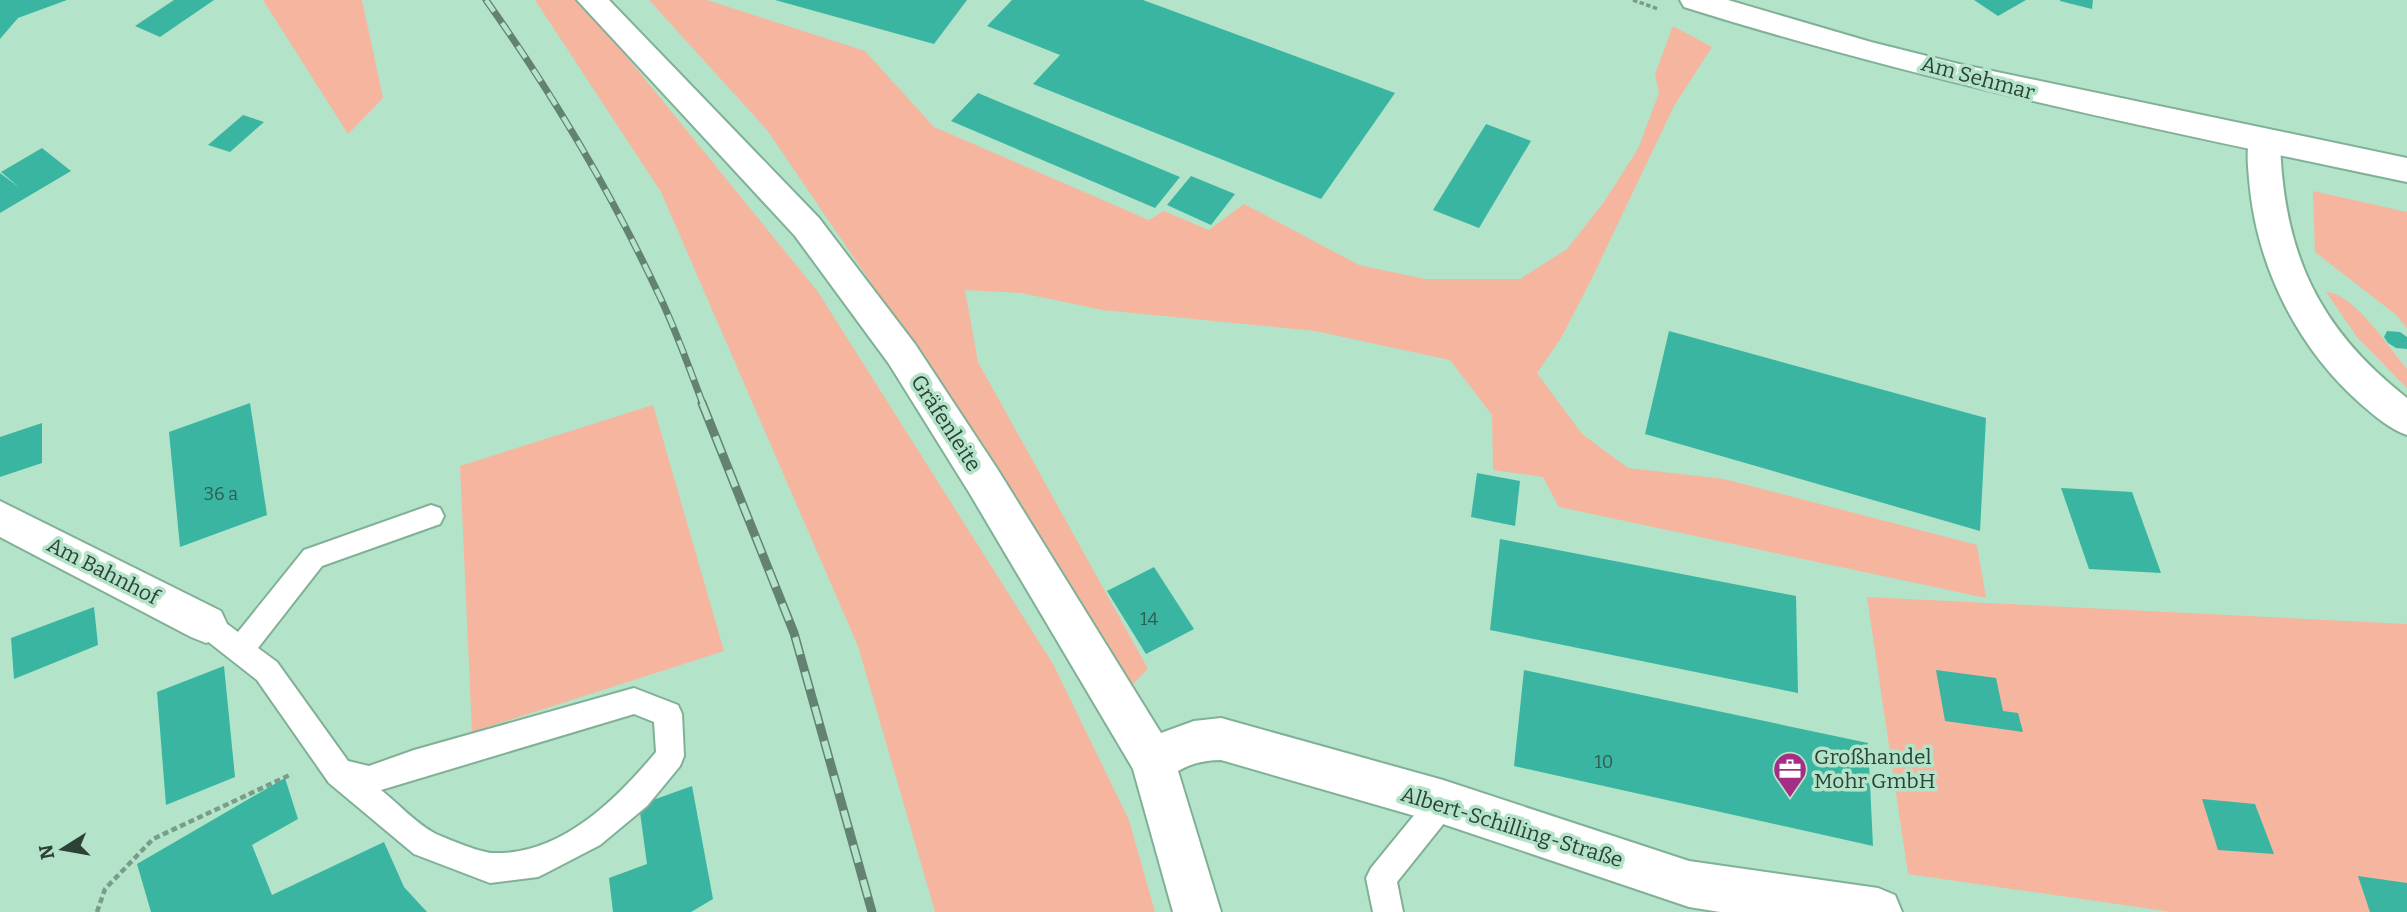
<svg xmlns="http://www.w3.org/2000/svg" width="2407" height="912" font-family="Bitter,serif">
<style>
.green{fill:#f6b59e}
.building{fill:#39b5a2}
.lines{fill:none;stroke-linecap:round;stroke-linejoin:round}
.service-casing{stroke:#80b095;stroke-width:4}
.minor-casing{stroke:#80b095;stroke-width:4}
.secondary-casing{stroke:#80b095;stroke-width:4}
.path-far1{stroke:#789d89;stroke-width:3.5;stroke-dasharray:4.5 2.5;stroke-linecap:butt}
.path{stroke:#789d89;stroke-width:4.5;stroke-dasharray:6 3.5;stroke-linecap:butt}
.service{fill:#fff;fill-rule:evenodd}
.minor{fill:#fff;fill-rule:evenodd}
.secondary{fill:#fff;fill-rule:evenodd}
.rail-far1-casing{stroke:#638271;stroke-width:7}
.rail-casing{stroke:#638271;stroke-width:9}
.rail-far1{stroke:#b3e4c9;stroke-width:4.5;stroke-dasharray:14;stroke-linecap:butt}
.rail{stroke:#b3e4c9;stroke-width:6;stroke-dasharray:18;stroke-linecap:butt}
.labels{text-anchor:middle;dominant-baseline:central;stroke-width:7;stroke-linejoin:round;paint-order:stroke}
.number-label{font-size:18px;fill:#305e51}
.street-label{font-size:21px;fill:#2d4136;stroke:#b3e4c9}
.poi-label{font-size:21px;fill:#2d4136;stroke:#b3e4c9;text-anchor:start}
</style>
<rect width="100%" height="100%" fill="#b3e4c9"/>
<g class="green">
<path d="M263,0H362L383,98L348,134Z"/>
<path d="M535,0H584L588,9L818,292L1053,664L1129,820L1155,912H935L858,646L661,192Z"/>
<path d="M649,0H707L865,51L934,127L1149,220L1164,211L1209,230L1244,204L1359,265L1425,279H1520L1567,249L1604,202L1638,149L1659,93L1655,74L1673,26L1712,47L1674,106L1593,276L1561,338L1537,373L1582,434L1628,468L1724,479L1977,545L1986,598L1559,507L1543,477L1493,470L1492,415L1450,360L1315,331L1103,310L1021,293L965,290L978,362L1148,669L1123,694L884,302L767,130Z"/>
<path d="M2313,191L2407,212V328L2395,314L2315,252Z"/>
<path d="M2326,292C2353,292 2390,349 2407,369V388L2357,337Z"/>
<path d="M653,405L724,651L472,732L460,466Z"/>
<path d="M1867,597L2407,624V912H2172L1908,874Z"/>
</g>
<g class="building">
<path d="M0,0H67L18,18L0,39Z"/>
<path d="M174,0H214L160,37L135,26Z"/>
<path d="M775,0H967L934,44Z"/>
<path d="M1012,0H1143L1395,93L1321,199L1033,84L1060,55L987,26Z"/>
<path d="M1974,0H2026L1998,16Z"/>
<path d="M2060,0H2093L2092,9L2060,1Z"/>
<path d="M978,93L1180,177L1155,208L951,121Z"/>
<path d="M243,115L264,122L230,152L208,145Z"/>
<path d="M1486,124L1531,141L1479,228L1433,210Z"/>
<path d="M42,148L71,171L0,213V173L20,188L1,172Z"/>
<path d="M1191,176L1235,194L1211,225L1167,205Z"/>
<path d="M1669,331L1986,418L1980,531L1645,434Z"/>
<path d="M2387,331L2400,332L2407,337V349L2396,348L2388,343L2384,337Z"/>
<path d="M250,403L267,515L180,547L169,432Z"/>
<path d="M42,423V463L0,477V437Z"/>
<path d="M1477,473L1520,481L1515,526L1471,517Z"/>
<path d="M2061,488L2132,492L2161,573L2089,569Z"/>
<path d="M1500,539L1796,596L1798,693L1490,630Z"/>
<path d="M1154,567L1194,629L1146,654L1107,591Z"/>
<path d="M94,607L98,645L14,679L11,638Z"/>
<path d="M224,666L235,777L166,805L157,692Z"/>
<path d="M1524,670L1868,743L1873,846L1514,766Z"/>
<path d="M1936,670L1996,678L2003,711L2018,713L2023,732L1945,721Z"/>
<path d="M285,778L298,819L252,845L272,895L384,842L404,887L427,912H151L137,864Z"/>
<path d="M692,786L713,899L691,912H613L609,878L647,864L639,805Z"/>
<path d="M2202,799L2255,804L2274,854L2218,850Z"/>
<path d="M2358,876L2407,883V912H2370Z"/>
</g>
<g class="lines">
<g class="service-casing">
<g id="service">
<path d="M431,505L440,508L444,516L440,524L322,566L258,648L277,662L348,761L369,766L414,750L634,688L678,705L682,714L684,756L680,766L647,806L600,845L548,872L538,877L490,883L414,854L329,783L257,680L197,633L193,624L197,615L206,612L215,615L238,632L304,550ZM634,714L654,722L656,752C616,800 560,856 492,853C478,852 448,839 436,834C416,824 398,803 381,790Z"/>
<path d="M1443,788L1453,792L1457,802L1453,812L1397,882L1403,912H1373L1366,878L1371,868L1433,792Z"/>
</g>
</g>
<g class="minor-casing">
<g id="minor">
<path d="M577,0H609L819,218L915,344L998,470L1161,733L1194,721L1221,718L1443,780L1689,861L1878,888L1895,895L1902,912H1720L1689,907L1443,824L1221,760C1205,760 1192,763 1178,771L1221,912H1173L1133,769L970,494L889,364L795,236Z"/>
<path d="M2264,129L2275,132L2280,140C2283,253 2318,328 2407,398V435C2390,429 2376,417 2362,405C2297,348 2256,266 2249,179C2248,164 2245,146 2253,132Z"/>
<path d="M0,501L221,611L227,624L221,637L206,643L191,637L0,537Z"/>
</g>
</g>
<g class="secondary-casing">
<path id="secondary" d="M1680,0H1728L1871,42L1959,64L2407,158V182C2164,131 1922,82 1684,7Z"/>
</g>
<path class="path-far1" d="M1633,0L1658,9"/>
<path class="path" d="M97,912L105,889L153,839L292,774"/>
<use href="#service" class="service"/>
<use href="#minor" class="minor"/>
<use href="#secondary" class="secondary"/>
<g class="rail-far1-casing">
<path id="rail-far1" d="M486,0C552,93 611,192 659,295C676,330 689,368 703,404"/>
</g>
<g class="rail-casing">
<path id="rail" d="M702,403L794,633L872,912"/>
</g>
<use href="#rail-far1" class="rail-far1"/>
<use href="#rail" class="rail"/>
</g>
<defs>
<g id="office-pin" transform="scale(1.75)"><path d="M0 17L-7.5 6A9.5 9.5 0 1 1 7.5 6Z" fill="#a42e85" stroke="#b3e4c9"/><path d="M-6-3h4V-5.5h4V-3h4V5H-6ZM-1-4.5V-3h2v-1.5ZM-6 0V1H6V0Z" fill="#fff"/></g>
</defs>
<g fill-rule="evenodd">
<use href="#office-pin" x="1790" y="769"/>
</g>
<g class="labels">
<g class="number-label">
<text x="221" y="494">36 a</text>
<text x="1149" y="619">14</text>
<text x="1604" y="762">10</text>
</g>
<g class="street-label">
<text transform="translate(1978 78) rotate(15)">Am Sehmar</text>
<text transform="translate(946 423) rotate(57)">Gräfenleite</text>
<text transform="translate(103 571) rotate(27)">Am Bahnhof</text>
<text transform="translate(1512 827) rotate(17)">Albert-Schilling-Straße</text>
</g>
<g class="poi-label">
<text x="1814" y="757">Großhandel<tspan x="1814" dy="24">Mohr GmbH</tspan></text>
</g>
</g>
<g transform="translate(63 849) rotate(259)" stroke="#b3e4c9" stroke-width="5" paint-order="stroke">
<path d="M0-5L12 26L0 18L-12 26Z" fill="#2d4136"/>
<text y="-10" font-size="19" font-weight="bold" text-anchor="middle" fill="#2d4136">N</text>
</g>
</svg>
